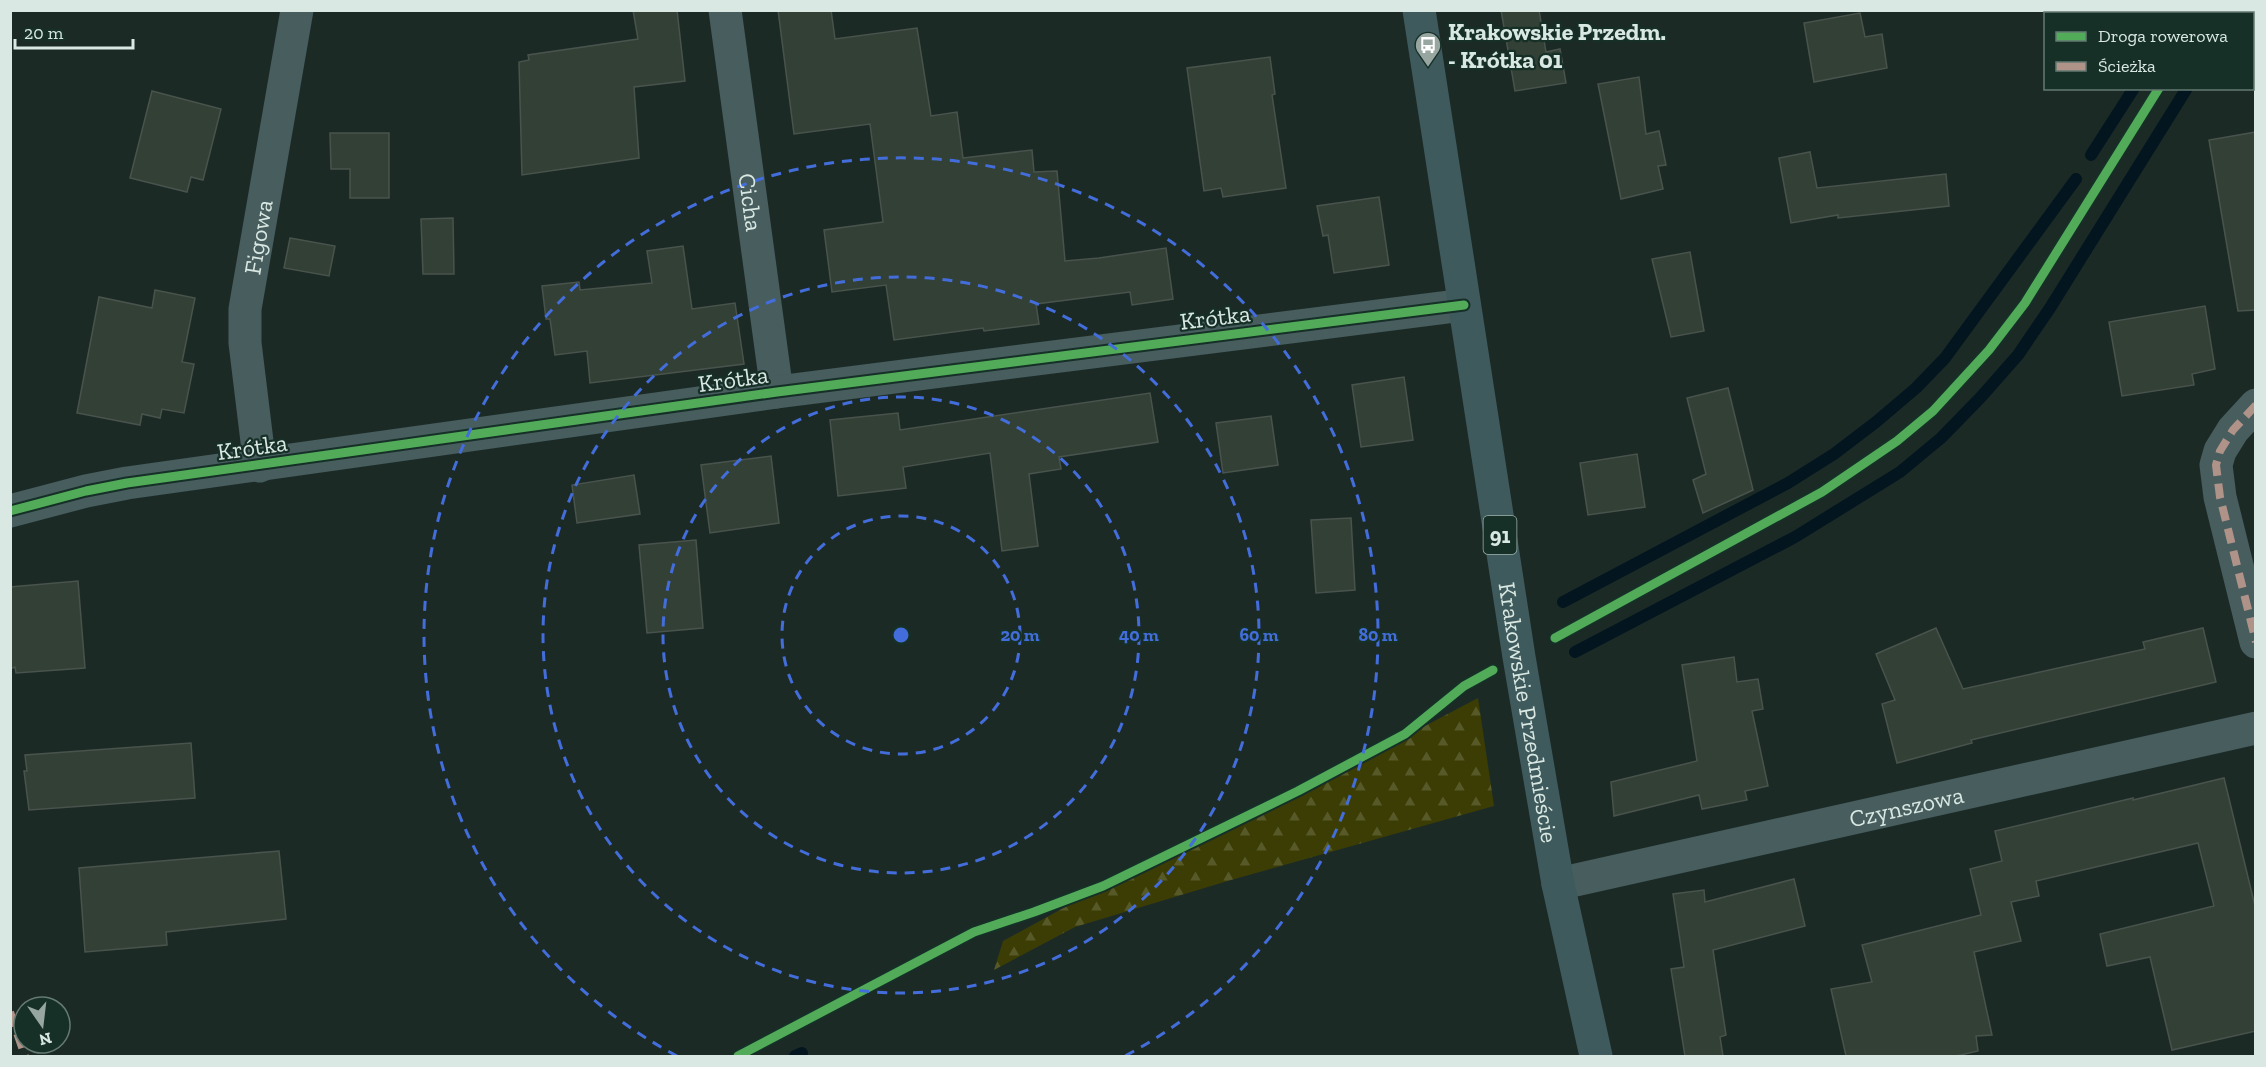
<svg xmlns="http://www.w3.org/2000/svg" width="2266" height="1067" font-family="'Zilla Slab',serif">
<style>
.forest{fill:url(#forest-firs)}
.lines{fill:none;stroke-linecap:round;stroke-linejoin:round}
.stream{stroke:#03151f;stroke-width:12}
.building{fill:#324035;stroke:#49534d;stroke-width:1.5}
.street{stroke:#475d5e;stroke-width:33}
.primary{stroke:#3f5a5c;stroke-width:33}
.quiet{stroke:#af9288;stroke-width:8;stroke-dasharray:15 8;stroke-linecap:butt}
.cycleway-casing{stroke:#163028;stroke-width:13}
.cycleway{stroke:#51ab58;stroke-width:9}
.ring{fill:none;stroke:#436dda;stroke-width:3;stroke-dasharray:10 8}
.labels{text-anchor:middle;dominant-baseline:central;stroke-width:4.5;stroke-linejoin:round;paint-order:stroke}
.shield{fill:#163028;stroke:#9eb1aa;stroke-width:1.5}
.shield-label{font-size:22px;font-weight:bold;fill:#d9e8e2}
.poi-label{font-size:24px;font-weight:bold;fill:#d9e8e2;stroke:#163028;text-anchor:start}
.street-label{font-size:24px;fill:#d9e8e2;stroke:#163028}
.centre{fill:#436dda;stroke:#163028;stroke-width:3}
.ring-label{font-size:18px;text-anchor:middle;font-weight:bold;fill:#436dda;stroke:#163028;stroke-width:4.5;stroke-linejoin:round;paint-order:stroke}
</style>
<defs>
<pattern id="forest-firs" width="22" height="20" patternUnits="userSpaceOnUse" patternTransform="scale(1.5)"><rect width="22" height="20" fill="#3b3d05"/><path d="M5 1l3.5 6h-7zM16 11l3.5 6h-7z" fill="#575929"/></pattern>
</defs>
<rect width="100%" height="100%" fill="#1c2a26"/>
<path class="forest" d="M1478,698L1494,806L1231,880L1075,927L994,970L1003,941L1078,900L1292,796Z"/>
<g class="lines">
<g class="stream">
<path d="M2182,14L2184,10"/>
<path d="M2234,14L2236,10"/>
<path d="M2091,155L2134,88"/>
<path d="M1563,602L1788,483L1834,454L1876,422L1916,388L1945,358L2076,179"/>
<path d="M1575,652L1795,537L1900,472L1941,438L1981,397L2018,355L2050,308L2187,88"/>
<path d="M795,1056L802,1053"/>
</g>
</g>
<g class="building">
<path d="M633,10H677L685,81L634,87L639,158L522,175L519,62L529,60L528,55L638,39Z"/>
<path d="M778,10H831L835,39L917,28L931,116L957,112L963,158L1032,150L1034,172L1057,171L1065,261L1099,258L1166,248L1173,299L1132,305L1130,292L1036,304L1039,324L984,331L983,328L894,340L886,285L832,292L824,230L883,222L870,124L794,134Z"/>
<path d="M1501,10H1539L1546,52L1560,49L1566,83L1515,91Z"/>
<path d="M1860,13L1865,37L1882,34L1887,68L1814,82L1804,23Z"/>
<path d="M1270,57L1275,94L1272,95L1286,188L1223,197L1221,188L1204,191L1187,68Z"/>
<path d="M1639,77L1646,134L1659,131L1666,165L1658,166L1663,189L1621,199L1598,84Z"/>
<path d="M152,91L221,109L203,180L191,177L187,192L130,178Z"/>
<path d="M2256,132V310L2238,311L2209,140Z"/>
<path d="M330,133H389V198H350V169H331Z"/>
<path d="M1810,152L1817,188L1946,174L1949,206L1838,218V215L1791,223L1779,158Z"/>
<path d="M1379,197L1389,265L1334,273L1328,235L1323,236L1317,206Z"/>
<path d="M453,218L454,274H423L421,219Z"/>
<path d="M290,238L335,246L329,276L284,268Z"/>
<path d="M683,246L692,309L735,303L744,364L590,383L587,351L555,355L550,319H546L542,286L579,282L580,290L652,283L647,251Z"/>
<path d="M1690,252L1704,331L1671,337L1652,259Z"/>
<path d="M155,290L195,298L182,362L194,364L184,413L162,409L160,418L142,414L140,425L77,413L99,297L152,308Z"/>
<path d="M2205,306L2215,369L2192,374L2194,385L2122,396L2109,322Z"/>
<path d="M1404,377L1413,440L1361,447L1352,385Z"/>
<path d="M1728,388L1753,490L1703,513L1693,480L1706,474L1687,398Z"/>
<path d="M1150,393L1158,442L1059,457L1061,469L1029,474L1038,546L1002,551L990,453L903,467L906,488L838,496L830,420L898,413L900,430Z"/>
<path d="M1271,416L1278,465L1223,473L1216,423Z"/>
<path d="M1637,454L1645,507L1588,515L1580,463Z"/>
<path d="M771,456L779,523L710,533L701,465Z"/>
<path d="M634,475L640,514L577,523L572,485Z"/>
<path d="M1351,518L1355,590L1316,593L1311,520Z"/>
<path d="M696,540L703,628L647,633L639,545Z"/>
<path d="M78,581L85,668L16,673L15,667L10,669V587Z"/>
<path d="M1936,628L1963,689L2145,649L2143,642L2203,628L2216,682L1971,740L1972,743L1897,763L1882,704L1895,700L1876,654Z"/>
<path d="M1734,657L1737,682L1758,679L1763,709L1752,711L1768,786L1745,791L1747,800L1702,809L1699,795L1614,816L1611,782L1697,761L1682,665Z"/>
<path d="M191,743L195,798L29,810L24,771H27L25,755Z"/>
<path d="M2224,778L2256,910V1031L2172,1050L2150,957L2107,966L2100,934L2214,906L2198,843L2036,881L2039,896L2011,902L2021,941L1974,952L1992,1035L1976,1036L1978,1051L1956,1056H1846L1831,989L1872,982L1862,945L1981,915L1970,869L2002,861L1995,831L2133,798V800Z"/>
<path d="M279,851L286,919L166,932L167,945L85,952L79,868Z"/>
<path d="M1794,879L1805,926L1713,950L1726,1035L1720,1037L1723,1056H1685L1671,969L1684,967L1673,894L1704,890L1705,902Z"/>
</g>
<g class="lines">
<g class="street">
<path id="s1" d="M725,10L777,392"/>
<path d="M2086,10L2087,14"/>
<path d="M2256,405L2233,430L2220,451L2216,465L2220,497L2256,642"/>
<path id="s2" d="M260,466L245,343V309L297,10"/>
<path d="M10,511L86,491L127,483L777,392L1464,305"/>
<path id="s3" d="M1558,884L2256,728"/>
</g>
<path class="primary" id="s4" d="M1419,10L1519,657L1558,884L1596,1056"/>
<g class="quiet">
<path d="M2207,14L2209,10"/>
<path d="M2256,405L2233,430L2220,451L2216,465L2220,497L2256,642"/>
<path d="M10,1012L25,1056"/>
</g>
<g class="cycleway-casing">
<g id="cycleway">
<path d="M10,511L86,491L127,483L777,392L1464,305"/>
<path d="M1555,638L1822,492L1897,441L1933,411L1989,350L2025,303L2159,88"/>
<path d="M738,1056L974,932L1034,912L1103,886L1298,791L1405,734L1464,686L1493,670"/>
</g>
</g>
<use href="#cycleway" class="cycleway"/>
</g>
<g class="ring">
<circle cx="901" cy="635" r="119"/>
<circle cx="901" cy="635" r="238"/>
<circle cx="901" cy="635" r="358"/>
<path d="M677 1056A477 477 0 1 1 1125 1056"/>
</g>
<defs>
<g id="bus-pin" transform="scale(1.35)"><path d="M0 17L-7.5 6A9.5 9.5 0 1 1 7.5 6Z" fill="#97a6a0" stroke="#163028"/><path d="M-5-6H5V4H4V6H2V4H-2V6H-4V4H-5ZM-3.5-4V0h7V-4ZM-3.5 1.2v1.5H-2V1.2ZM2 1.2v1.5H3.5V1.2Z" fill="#fff"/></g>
</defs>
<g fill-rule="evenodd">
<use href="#bus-pin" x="1428" y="45"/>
</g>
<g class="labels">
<rect class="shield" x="1483.5" y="516" width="33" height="38" rx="4.5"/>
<g class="shield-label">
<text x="1500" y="535">91</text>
</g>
<g class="poi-label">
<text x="1448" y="31">Krakowskie Przedm.<tspan x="1448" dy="28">- Krótka 01</tspan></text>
</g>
<g class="street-label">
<text stroke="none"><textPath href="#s1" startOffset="194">Cicha</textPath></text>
<text stroke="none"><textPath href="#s2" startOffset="231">Figowa</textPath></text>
<text transform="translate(1215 317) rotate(-7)">Krótka</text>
<text transform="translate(733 379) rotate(-8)">Krótka</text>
<text transform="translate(252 447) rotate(-8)">Krótka</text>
<text stroke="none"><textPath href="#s4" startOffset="711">Krakowskie Przedmieście</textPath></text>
<text stroke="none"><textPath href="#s3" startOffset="357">Czynszowa</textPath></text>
</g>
</g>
<circle cx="901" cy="635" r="9" class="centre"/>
<g class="ring-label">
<text x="1020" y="641">20 m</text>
<text x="1139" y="641">40 m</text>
<text x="1259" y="641">60 m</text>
<text x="1378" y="641">80 m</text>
</g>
<rect width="2266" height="1067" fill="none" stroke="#d9e8e2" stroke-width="24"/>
<rect x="2044" y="12" width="210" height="78" fill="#163028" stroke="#647a72" stroke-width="1.5"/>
<rect x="2056" y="32" width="30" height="9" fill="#51ab58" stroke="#647a72" stroke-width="1.5"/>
<text x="2098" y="42" font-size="18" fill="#d9e8e2">Droga rowerowa</text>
<rect x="2056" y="62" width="30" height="9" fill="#af9288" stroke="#647a72" stroke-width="1.5"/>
<text x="2098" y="72" font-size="18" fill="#d9e8e2">Ścieżka</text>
<g transform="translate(42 1025) rotate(166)"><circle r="28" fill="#163028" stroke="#647a72" stroke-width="1.5"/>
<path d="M0-4.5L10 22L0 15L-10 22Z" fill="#97a6a0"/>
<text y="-9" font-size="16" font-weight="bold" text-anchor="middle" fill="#d9e8e2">N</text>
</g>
<path d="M15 39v9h118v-9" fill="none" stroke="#d9e8e2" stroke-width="3"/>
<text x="24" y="39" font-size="18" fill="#d9e8e2" stroke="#163028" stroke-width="4.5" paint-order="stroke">20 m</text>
</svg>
